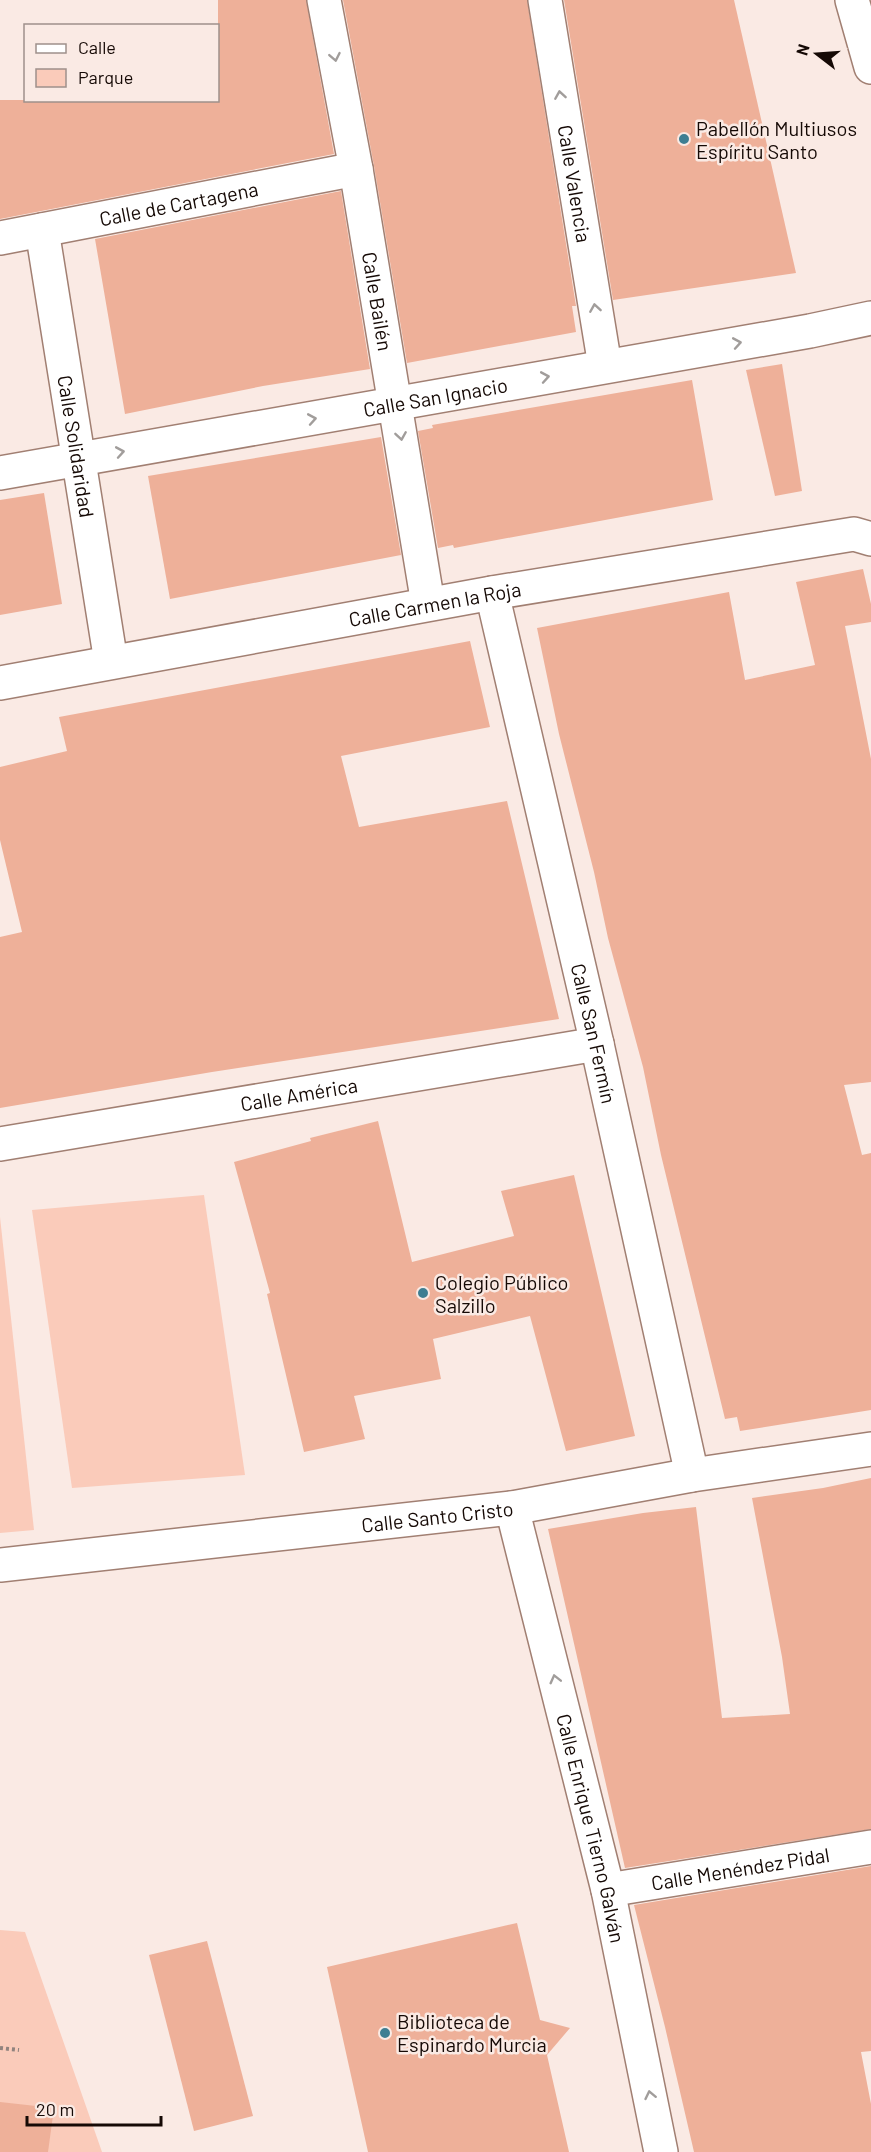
<svg xmlns="http://www.w3.org/2000/svg" width="871" height="2152" font-family="Barlow,sans-serif">
<style>
.green{fill:#facbba}
.building{fill:#eeb099}
.lines{fill:none;stroke-linecap:round;stroke-linejoin:round}
.minor-casing{stroke:#a17f72;stroke-width:36}
.path{stroke:#91837e;stroke-width:4;stroke-dasharray:3 3;stroke-linecap:butt}
.minor{stroke:#fff;stroke-width:33}
.oneway{stroke:#a19d9b}
.poi-dot{fill:#3e7e92;stroke:#faeae4;stroke-width:2}
.labels{text-anchor:middle;dominant-baseline:central;stroke-width:5;stroke-linejoin:round;paint-order:stroke}
.poi-label{font-size:20px;fill:#150905;stroke:#faeae4;text-anchor:start}
.street-label{font-size:20px;fill:#150905;stroke:#faeae4}
</style>
<rect width="100%" height="100%" fill="#faeae4"/>
<g class="green">
<path d="M204,1195L245,1475L72,1488L32,1210Z"/>
<path d="M0,1217L34,1530L0,1533Z"/>
<path d="M0,1930L25,1932L102,2152H0Z"/>
</g>
<g class="building">
<path d="M218,0H306L334,154L0,219V100H218Z"/>
<path d="M343,0H527L576,306H572L576,332L407,363L374,166Z"/>
<path d="M564,0H734L796,273L613,300Z"/>
<path d="M341,191L370,369L263,386L125,414L95,239Z"/>
<path d="M782,364L802,491L775,496L746,370Z"/>
<path d="M692,380L713,500L454,548L453,545L438,548L418,431L433,428L432,425Z"/>
<path d="M381,437L401,555L170,599L148,476Z"/>
<path d="M44,493L62,604L0,615V500Z"/>
<path d="M863,569L871,604V622L845,626L871,759V1082L844,1085L862,1155L871,1153V1410L740,1431L737,1417L725,1419L661,1155L643,1067L608,938L594,872L559,734L537,628L729,592L745,680L815,665L796,582Z"/>
<path d="M470,641L490,727L341,756L359,827L507,801L559,1019L212,1072L0,1108V937L22,932L0,840V767L67,751L59,717Z"/>
<path d="M378,1121L412,1262L514,1236L501,1191L574,1175L635,1436L566,1451L530,1316L433,1339L441,1379L354,1396L365,1439L304,1452L267,1294L270,1293L234,1162L311,1141L310,1138Z"/>
<path d="M871,1478V1829L625,1868L548,1529L643,1513L696,1507L722,1718L790,1714L782,1657L752,1498L823,1488Z"/>
<path d="M871,1866V2051L861,2052L871,2104V2152H694L665,2027L634,1905Z"/>
<path d="M517,1923L540,2020L570,2028L547,2055L569,2152H368L327,1967Z"/>
<path d="M207,1941L253,2116L194,2131L149,1955Z"/>
<path d="M0,2102L54,2108L48,2152H0Z"/>
</g>
<g class="lines">
<g class="minor-casing">
<g id="minor">
<path id="s1" d="M324,0L356,169L428,604"/>
<path id="s2" d="M545,0L605,366"/>
<path d="M852,0L871,67"/>
<path id="s3" d="M42,230L111,662"/>
<path id="s4" d="M0,238L356,169"/>
<path id="s5" d="M0,473L810,331L871,318"/>
<path id="s6" d="M492,593L597,1044L692,1475"/>
<path id="s7" d="M0,683L492,593L854,534L871,539"/>
<path id="s8" d="M0,1144L597,1044"/>
<path id="s9" d="M512,1508L608,1890L661,2152"/>
<path id="s10" d="M0,1565L512,1508L692,1475L871,1449"/>
<path id="s11" d="M608,1890L871,1847"/>
</g>
</g>
<path class="path" d="M0,2048L19,2050"/>
<use href="#minor" class="minor"/>
</g>
<defs><path id="oneway-chevron" d="M-2-3.5L2.5 0L-2 3.5" fill="none" stroke-width="1.6" stroke-linecap="round" stroke-linejoin="round" transform="scale(1.5)"/></defs>
<g class="oneway">
<use href="#oneway-chevron" transform="translate(335 57) rotate(79)"/>
<use href="#oneway-chevron" transform="translate(560 95) rotate(-99)"/>
<use href="#oneway-chevron" transform="translate(595 308) rotate(-99)"/>
<use href="#oneway-chevron" transform="translate(737 343) rotate(-10)"/>
<use href="#oneway-chevron" transform="translate(545 377) rotate(-10)"/>
<use href="#oneway-chevron" transform="translate(312 419) rotate(-10)"/>
<use href="#oneway-chevron" transform="translate(401 436) rotate(81)"/>
<use href="#oneway-chevron" transform="translate(120 452) rotate(-10)"/>
<use href="#oneway-chevron" transform="translate(555 1679) rotate(-104)"/>
<use href="#oneway-chevron" transform="translate(650 2095) rotate(-102)"/>
</g>
<g class="poi-dot">
<circle cx="684" cy="139" r="6"/>
<circle cx="423" cy="1293" r="6"/>
<circle cx="385" cy="2033" r="6"/>
</g>
<g class="labels">
<g class="poi-label">
<text x="696" y="128">Pabellón Multiusos<tspan x="696" dy="23">Espíritu Santo</tspan></text>
<text x="435" y="1282">Colegio Público<tspan x="435" dy="23">Salzillo</tspan></text>
<text x="397" y="2021">Biblioteca de<tspan x="397" dy="23">Espinardo Murcia</tspan></text>
</g>
<g class="street-label">
<text stroke="none"><textPath href="#s2" startOffset="186">Calle Valencia</textPath></text>
<text stroke="none"><textPath href="#s4" startOffset="182">Calle de Cartagena</textPath></text>
<text stroke="none"><textPath href="#s1" startOffset="306">Calle Bailén</textPath></text>
<text stroke="none"><textPath href="#s5" startOffset="442">Calle San Ignacio</textPath></text>
<text stroke="none"><textPath href="#s3" startOffset="219">Calle Solidaridad</textPath></text>
<text stroke="none"><textPath href="#s7" startOffset="442">Calle Carmen la Roja</textPath></text>
<text stroke="none"><textPath href="#s6" startOffset="452">Calle San Fermín</textPath></text>
<text stroke="none"><textPath href="#s8" startOffset="303">Calle América</textPath></text>
<text stroke="none"><textPath href="#s10" startOffset="440">Calle Santo Cristo</textPath></text>
<text stroke="none"><textPath href="#s9" startOffset="330">Calle Enrique Tierno Galván</textPath></text>
<text stroke="none"><textPath href="#s11" startOffset="134">Calle Menéndez Pidal</textPath></text>
</g>
</g>
<rect x="24" y="24" width="195" height="78" fill="#faeae4" stroke="#9e908b" stroke-width="1.5"/>
<rect x="36" y="44" width="30" height="9" fill="#ffffff" stroke="#9e908b" stroke-width="1.5"/>
<text x="78" y="54" font-size="18" fill="#150905">Calle</text>
<rect x="36" y="69" width="30" height="18" fill="#facbba" stroke="#9e908b" stroke-width="1.5"/>
<text x="78" y="84" font-size="18" fill="#150905">Parque</text>
<g transform="translate(817 54) rotate(287)" stroke="#faeae4" stroke-width="4.5" paint-order="stroke">
<path d="M0-4.5L10 22L0 15L-10 22Z" fill="#150905"/>
<text y="-9" font-size="16" font-weight="bold" text-anchor="middle" fill="#150905">N</text>
</g>
<path d="M27 2116v9h134v-9" fill="none" stroke="#150905" stroke-width="3"/>
<text x="36" y="2116" font-size="18" fill="#150905" stroke="#faeae4" stroke-width="4.5" paint-order="stroke">20 m</text>
</svg>
